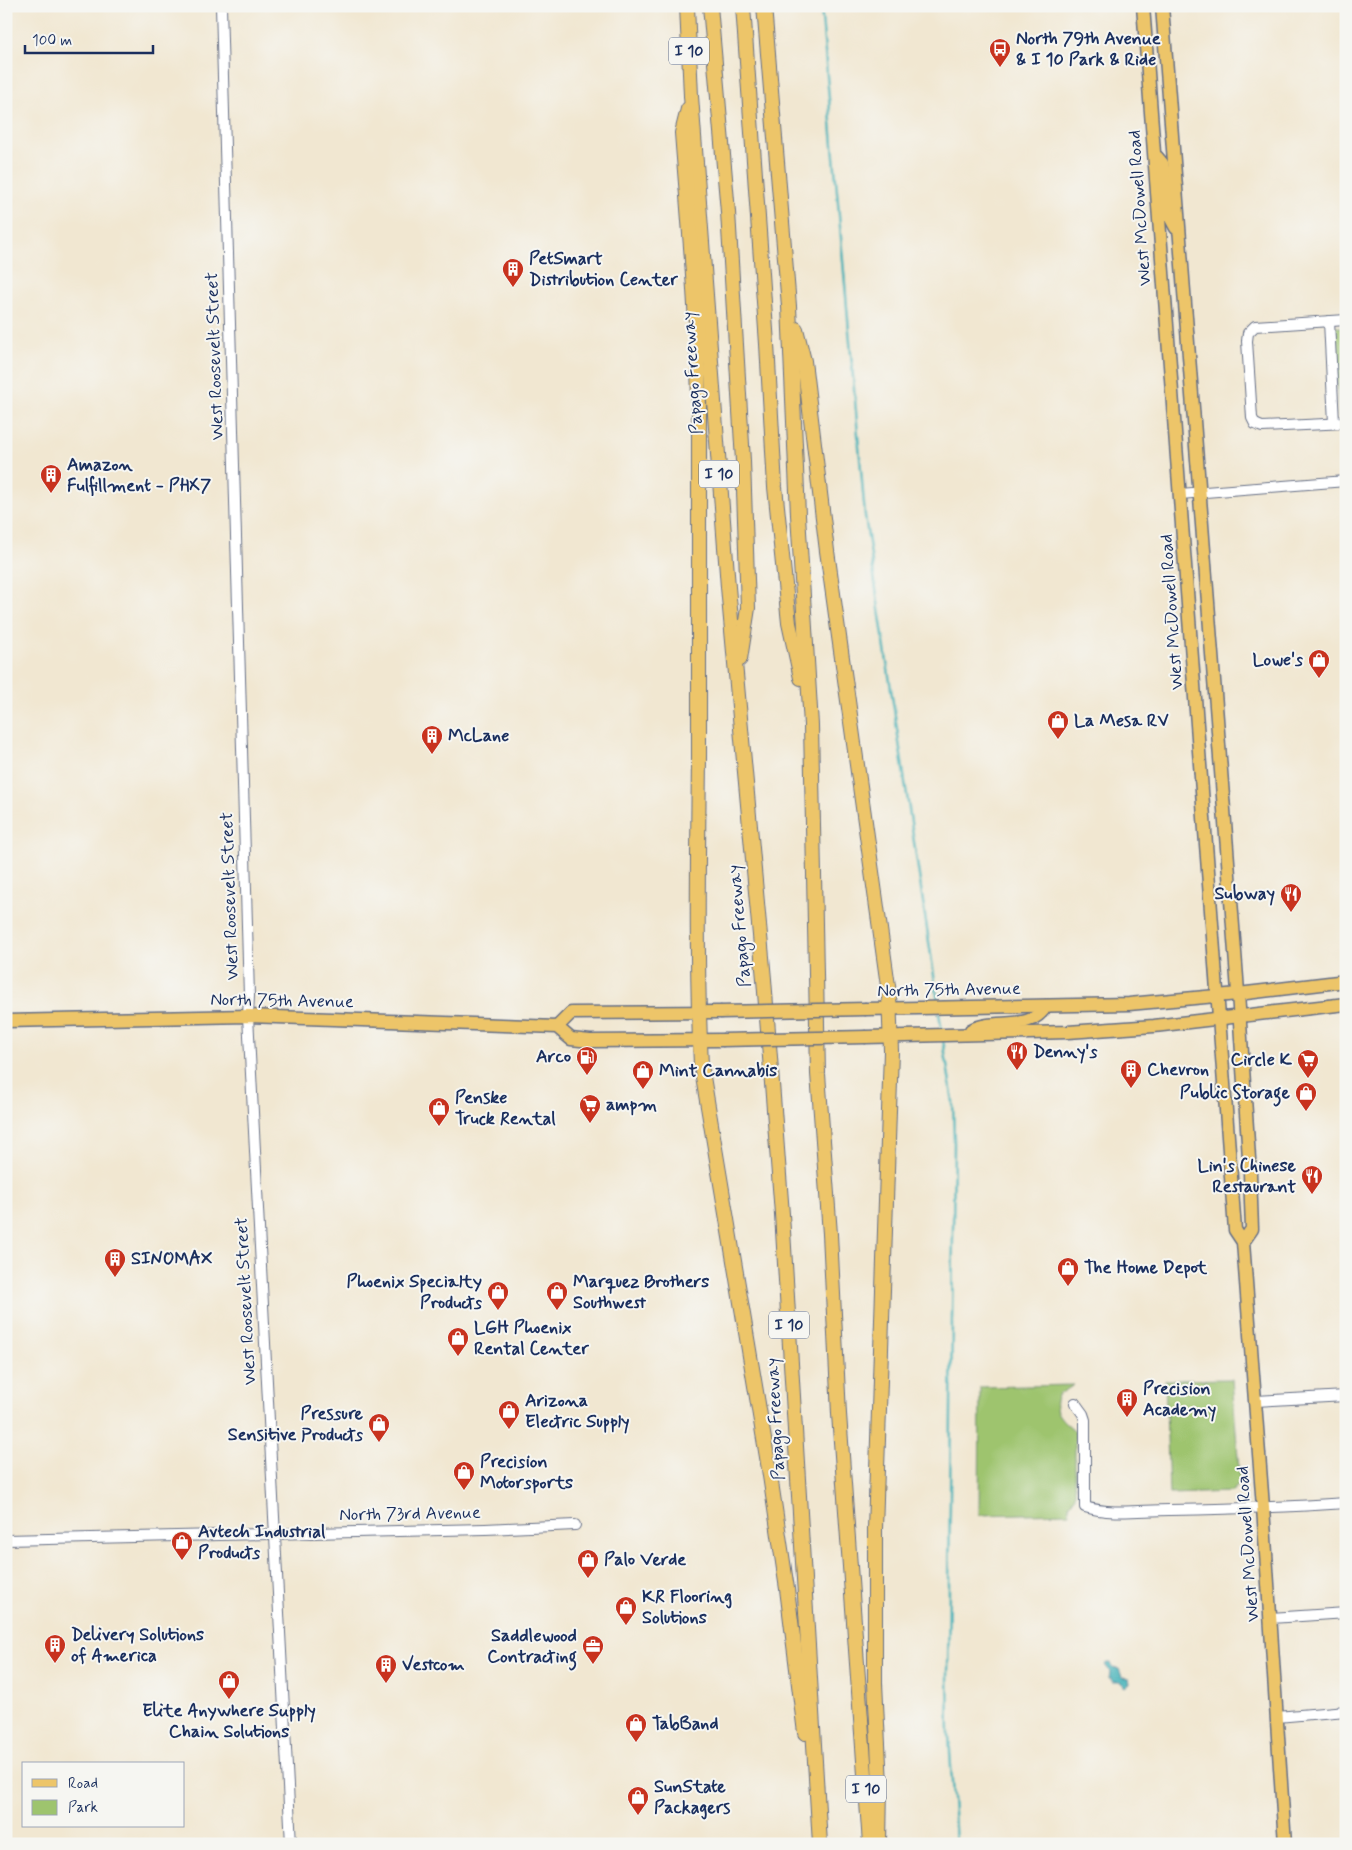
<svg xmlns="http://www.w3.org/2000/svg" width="1352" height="1850" font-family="Mynerve,sans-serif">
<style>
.green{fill:#9ec46e;stroke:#5c7a66}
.water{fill:#3fb0b7;stroke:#2d708a}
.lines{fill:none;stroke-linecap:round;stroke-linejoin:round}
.stream{stroke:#3fb0b7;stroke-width:2.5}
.minor-casing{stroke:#666f86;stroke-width:12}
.major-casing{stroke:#666f86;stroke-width:15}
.highway-casing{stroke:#666f86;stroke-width:16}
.minor{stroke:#fff;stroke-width:10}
.major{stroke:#edc569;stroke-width:12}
.highway{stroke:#edc569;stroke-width:14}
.major-bridge-casing{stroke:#666f86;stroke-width:15;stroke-linecap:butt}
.major-bridge{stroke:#edc569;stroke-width:12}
.labels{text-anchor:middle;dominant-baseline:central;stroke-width:4;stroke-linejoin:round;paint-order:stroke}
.shield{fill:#f6f6f2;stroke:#5d6b8a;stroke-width:1}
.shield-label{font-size:16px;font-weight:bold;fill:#1b2f5e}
.poi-label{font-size:18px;font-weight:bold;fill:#1b2f5e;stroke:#f6f6f2;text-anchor:start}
.street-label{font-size:18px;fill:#1b2f5e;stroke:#f6f6f2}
</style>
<rect width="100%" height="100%" fill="#f6f6f2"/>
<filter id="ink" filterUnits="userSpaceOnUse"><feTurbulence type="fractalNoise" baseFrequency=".02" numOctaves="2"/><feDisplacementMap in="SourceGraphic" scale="10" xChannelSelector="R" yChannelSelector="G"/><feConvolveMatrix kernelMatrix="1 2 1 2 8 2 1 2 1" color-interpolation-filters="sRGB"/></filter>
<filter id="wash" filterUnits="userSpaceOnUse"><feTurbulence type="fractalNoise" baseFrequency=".0096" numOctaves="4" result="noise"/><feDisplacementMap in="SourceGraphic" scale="20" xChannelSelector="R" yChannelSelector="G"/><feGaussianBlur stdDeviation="1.12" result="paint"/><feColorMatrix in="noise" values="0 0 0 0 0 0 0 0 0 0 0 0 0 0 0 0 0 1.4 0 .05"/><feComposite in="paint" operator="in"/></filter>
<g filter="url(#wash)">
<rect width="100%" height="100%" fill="#f1e7d1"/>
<g class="green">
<path d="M1335,327H1346V418H1339Z"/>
<path d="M1232,1379L1240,1483L1232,1492L1169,1494L1165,1380Z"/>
<path d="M1074,1385L1058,1395C1050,1412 1064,1421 1075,1431V1496L1069,1505V1513L979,1515L980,1387Z"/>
</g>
<path class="water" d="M1108,1663H1111L1113,1668L1119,1669L1122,1677L1129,1678L1130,1683L1125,1687L1119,1682H1112V1679H1109L1110,1671L1105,1665Z"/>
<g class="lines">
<g class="stream">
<path d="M821,6L865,516L938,1002"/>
<path d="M939,1013L942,1032"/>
<path d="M943,1040L953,1102L954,1143L948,1674L949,1736L956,1844"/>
</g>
</g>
</g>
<g filter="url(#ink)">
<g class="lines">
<g class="minor-casing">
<g id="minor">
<path d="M221,6L249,996L248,1016L291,1844"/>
<path d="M1346,320L1255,326L1248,333L1247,341L1252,418L1255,424L1262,427L1346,423"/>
<path d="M1329,321L1334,423"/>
<path d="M1180,494L1346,481"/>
<path d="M1256,1401L1346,1396"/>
<path d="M1075,1403L1083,1414L1085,1420V1507C1111,1515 1142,1510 1169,1510C1228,1509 1287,1507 1346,1503"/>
<path d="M6,1540L485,1529L575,1525"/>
<path d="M1271,1618L1346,1613"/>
<path d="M1277,1717L1346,1711"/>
</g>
</g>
<g class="major-casing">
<g id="major">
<path d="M1143,6L1235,1230L1243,1242L1263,1507L1285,1844"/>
<path d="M1162,6L1237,978L1250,1173L1252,1229L1243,1242"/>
<path d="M1157,157L1162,163L1163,168L1168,213L1176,228"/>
<path d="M866,1009L1129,1004L1238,994L1346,981"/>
<path d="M6,1021L248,1016L557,1027L571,1039L590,1041L722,1040"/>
<path d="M557,1027L571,1013L720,1012"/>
<path d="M971,1030C995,1017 1030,1033 1046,1006"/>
<path d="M866,1037L1068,1032L1154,1026L1346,1004"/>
</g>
</g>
<g class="highway-casing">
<g id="highway">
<path d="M687,6L691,96L728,587L764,979L782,1214L820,1844"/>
<path d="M710,6L728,212L743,461L748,608L740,659"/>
<path d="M743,6L767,344L775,487L789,623L801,678"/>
<path d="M764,6L789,306L798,515L811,725L818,1074L830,1234L839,1414L870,1844"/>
<path d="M688,109L682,133C689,224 698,317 699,409C700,524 700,640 699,756C698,859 696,962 701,1065L769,1469L787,1589L805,1733"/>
<path d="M796,329L804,361L827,551L889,993L891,1051L875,1529V1683L880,1785L879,1844"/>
</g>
</g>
<use href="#minor" class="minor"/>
<use href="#major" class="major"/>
<use href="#highway" class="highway"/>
<g class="major-bridge-casing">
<g id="major-bridge">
<path d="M720,1012L866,1009"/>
<path d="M722,1040L866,1037"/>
</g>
</g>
<use href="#major-bridge" class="major-bridge"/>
</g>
</g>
<defs>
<g id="bus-pin" transform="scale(1.125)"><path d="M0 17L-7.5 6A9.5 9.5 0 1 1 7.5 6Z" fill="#c8321e" stroke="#f6f6f2"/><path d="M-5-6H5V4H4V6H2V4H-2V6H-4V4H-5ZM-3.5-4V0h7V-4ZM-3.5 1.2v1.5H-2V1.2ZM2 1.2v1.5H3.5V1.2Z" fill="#fff"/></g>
<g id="building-pin" transform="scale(1.125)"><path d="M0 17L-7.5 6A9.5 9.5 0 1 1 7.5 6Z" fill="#c8321e" stroke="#f6f6f2"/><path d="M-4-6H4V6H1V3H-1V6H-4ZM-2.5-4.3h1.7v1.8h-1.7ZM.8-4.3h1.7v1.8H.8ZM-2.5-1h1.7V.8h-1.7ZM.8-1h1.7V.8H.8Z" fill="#fff"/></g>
<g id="shop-pin" transform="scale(1.125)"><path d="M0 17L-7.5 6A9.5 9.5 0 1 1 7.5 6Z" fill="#c8321e" stroke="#f6f6f2"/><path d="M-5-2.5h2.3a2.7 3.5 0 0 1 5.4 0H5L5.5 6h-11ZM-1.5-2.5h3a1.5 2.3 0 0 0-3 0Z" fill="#fff"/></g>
<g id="restaurant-pin" transform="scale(1.125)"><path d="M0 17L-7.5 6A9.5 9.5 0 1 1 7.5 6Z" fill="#c8321e" stroke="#f6f6f2"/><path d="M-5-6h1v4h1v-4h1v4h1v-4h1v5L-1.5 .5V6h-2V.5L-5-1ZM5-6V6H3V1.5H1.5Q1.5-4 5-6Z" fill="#fff"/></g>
<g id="fuel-pin" transform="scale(1.125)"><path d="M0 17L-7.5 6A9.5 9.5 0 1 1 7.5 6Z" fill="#c8321e" stroke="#f6f6f2"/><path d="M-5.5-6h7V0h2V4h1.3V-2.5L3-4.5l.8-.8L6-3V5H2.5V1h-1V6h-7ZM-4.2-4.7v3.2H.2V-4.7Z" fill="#fff"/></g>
<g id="supermarket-pin" transform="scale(1.125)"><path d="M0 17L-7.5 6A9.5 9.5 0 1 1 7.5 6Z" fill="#c8321e" stroke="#f6f6f2"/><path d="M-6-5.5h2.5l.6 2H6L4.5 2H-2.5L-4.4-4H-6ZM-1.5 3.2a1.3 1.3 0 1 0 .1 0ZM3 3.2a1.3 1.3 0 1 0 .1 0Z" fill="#fff"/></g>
<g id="office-pin" transform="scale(1.125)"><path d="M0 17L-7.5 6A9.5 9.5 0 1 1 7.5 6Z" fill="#c8321e" stroke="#f6f6f2"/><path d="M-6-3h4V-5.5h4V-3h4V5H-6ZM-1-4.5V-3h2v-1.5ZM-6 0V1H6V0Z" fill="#fff"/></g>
</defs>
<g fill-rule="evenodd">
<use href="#bus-pin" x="1000" y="49"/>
<use href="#building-pin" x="513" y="269"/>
<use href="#building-pin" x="51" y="475"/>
<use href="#shop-pin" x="1319" y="660"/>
<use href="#shop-pin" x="1058" y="721"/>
<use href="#building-pin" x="432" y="736"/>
<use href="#restaurant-pin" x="1291" y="894"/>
<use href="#restaurant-pin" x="1017" y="1052"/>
<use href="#fuel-pin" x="587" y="1057"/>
<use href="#supermarket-pin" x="1308" y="1060"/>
<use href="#building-pin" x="1131" y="1070"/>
<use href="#shop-pin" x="643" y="1071"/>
<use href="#shop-pin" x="1306" y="1093"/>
<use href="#supermarket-pin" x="590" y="1105"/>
<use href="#shop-pin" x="439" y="1108"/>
<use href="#restaurant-pin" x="1312" y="1176"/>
<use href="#building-pin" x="115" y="1259"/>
<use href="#shop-pin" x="1068" y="1268"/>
<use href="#shop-pin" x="498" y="1292"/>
<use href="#shop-pin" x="557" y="1292"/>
<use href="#shop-pin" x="458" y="1338"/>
<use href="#building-pin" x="1127" y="1399"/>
<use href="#shop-pin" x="509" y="1411"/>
<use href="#shop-pin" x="379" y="1424"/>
<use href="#shop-pin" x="464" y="1472"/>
<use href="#shop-pin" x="182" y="1542"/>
<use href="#shop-pin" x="588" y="1560"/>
<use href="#shop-pin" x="626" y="1607"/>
<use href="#building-pin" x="55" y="1645"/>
<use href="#office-pin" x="593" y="1646"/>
<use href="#building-pin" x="386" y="1665"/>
<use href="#shop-pin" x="229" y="1681"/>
<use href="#shop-pin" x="636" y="1724"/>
<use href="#shop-pin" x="638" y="1797"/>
</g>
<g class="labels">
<g class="shield">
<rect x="669" y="37.5" width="40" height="27" rx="4"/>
<rect x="699" y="460.5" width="40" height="27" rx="4"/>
<rect x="769" y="1311.5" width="40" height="27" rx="4"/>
<rect x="846" y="1775.5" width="40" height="27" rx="4"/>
</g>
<g class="shield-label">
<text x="689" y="51">I 10</text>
<text x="719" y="474">I 10</text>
<text x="789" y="1325">I 10</text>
<text x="866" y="1789">I 10</text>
</g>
<g class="poi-label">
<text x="1016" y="39">North 79th Avenue<tspan x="1016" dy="21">&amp; I 10 Park &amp; Ride</tspan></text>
<text x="529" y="259">PetSmart<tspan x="529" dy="21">Distribution Center</tspan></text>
<text x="67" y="465">Amazon<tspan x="67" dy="21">Fulfillment - PHX7</tspan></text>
<text x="1303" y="660" text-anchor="end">Lowe's</text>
<text x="1074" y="721">La Mesa RV</text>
<text x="448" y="736">McLane</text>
<text x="1275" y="894" text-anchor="end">Subway</text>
<text x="1033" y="1052">Denny's</text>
<text x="571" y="1057" text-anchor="end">Arco</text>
<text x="1292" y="1060" text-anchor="end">Circle K</text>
<text x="1147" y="1070">Chevron</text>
<text x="659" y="1071">Mint Cannabis</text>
<text x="1290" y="1093" text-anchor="end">Public Storage</text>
<text x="455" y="1098">Penske<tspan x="455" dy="21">Truck Rental</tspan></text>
<text x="606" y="1105">ampm</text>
<text x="1296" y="1166" text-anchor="end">Lin's Chinese<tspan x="1296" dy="21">Restaurant</tspan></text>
<text x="131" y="1259">SINOMAX</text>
<text x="1084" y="1268">The Home Depot</text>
<text x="482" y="1282" text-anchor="end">Phoenix Specialty<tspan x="482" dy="21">Products</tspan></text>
<text x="573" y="1282">Marquez Brothers<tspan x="573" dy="21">Southwest</tspan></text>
<text x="474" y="1328">LGH Phoenix<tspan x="474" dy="21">Rental Center</tspan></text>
<text x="1143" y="1389">Precision<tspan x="1143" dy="21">Academy</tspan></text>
<text x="525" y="1401">Arizona<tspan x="525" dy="21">Electric Supply</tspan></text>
<text x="363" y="1414" text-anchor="end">Pressure<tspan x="363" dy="21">Sensitive Products</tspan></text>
<text x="480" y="1462">Precision<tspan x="480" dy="21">Motorsports</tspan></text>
<text x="198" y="1532">Avtech Industrial<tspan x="198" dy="21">Products</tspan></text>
<text x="604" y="1560">Palo Verde</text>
<text x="642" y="1597">KR Flooring<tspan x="642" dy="21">Solutions</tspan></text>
<text x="71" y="1635">Delivery Solutions<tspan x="71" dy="21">of America</tspan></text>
<text x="577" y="1636" text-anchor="end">Saddlewood<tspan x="577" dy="21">Contracting</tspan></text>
<text x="402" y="1665">Vestcom</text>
<text x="229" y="1711" text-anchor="middle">Elite Anywhere Supply<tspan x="229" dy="21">Chain Solutions</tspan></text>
<text x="652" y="1724">TabBand</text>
<text x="654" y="1787">SunState<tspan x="654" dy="21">Packagers</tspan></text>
</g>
<g class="street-label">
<text transform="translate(1140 208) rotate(-94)">West McDowell Road</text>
<text transform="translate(215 356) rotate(-92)">West Roosevelt Street</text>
<text transform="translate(693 373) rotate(-94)">Papago Freeway</text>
<text transform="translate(1172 612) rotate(-94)">West McDowell Road</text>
<text transform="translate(230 896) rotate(-92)">West Roosevelt Street</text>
<text transform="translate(740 926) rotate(-95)">Papago Freeway</text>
<text transform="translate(949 990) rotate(-1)">North 75th Avenue</text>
<text transform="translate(282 1001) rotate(1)">North 75th Avenue</text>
<text transform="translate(246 1301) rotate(-93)">West Roosevelt Street</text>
<text transform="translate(776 1419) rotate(-93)">Papago Freeway</text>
<text transform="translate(410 1514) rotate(-1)">North 73rd Avenue</text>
<text transform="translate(1248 1544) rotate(-94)">West McDowell Road</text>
</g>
</g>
<rect width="1352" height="1850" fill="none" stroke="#f6f6f2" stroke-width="25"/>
<rect x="22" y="1762" width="162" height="65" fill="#f6f6f2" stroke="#9ea6b7"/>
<rect x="32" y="1779" width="25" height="8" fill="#edc569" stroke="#9ea6b7"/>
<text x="68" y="1788" font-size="15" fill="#1b2f5e">Road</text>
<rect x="32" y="1800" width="25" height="15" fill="#9ec46e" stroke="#9ea6b7"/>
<text x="68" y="1812" font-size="15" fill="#1b2f5e">Park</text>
<path d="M25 45v8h128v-8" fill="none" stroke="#1b2f5e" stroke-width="2.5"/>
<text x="32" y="45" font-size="15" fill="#1b2f5e" stroke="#f6f6f2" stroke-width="4" paint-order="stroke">100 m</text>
</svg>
